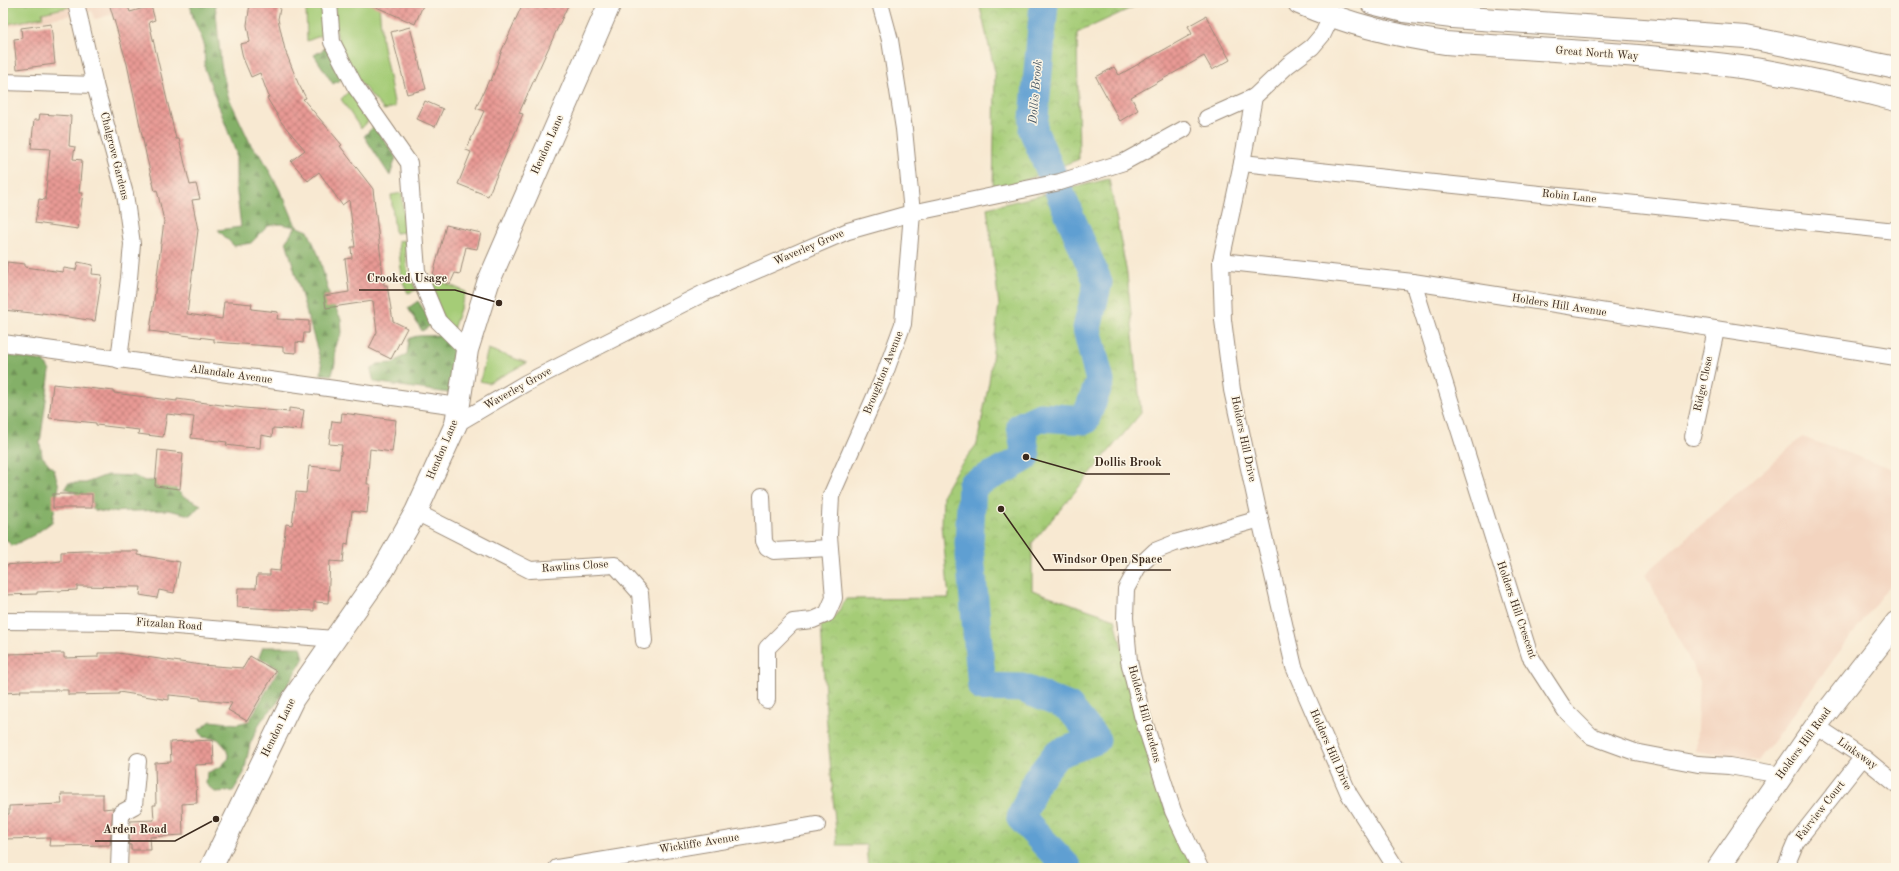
<svg xmlns="http://www.w3.org/2000/svg" width="1899" height="871" font-family="'Old Standard TT',serif">
<style>
.built{fill:#f3d4bf}
.grass{fill:#a5cc77;stroke:#707b4a}
.forest{fill:url(#forest-firs);stroke:#606d43}
.park{fill:url(#park-crowns);stroke:#707b4a}
.lines{fill:none;stroke-linecap:round;stroke-linejoin:round}
.river{stroke:#5f9fd2;stroke-width:29}
.building{fill:url(#building-cross-hatch)}
.street-casing{stroke:#9a8a78;stroke-width:18}
.secondary-casing{stroke:#9a8a78;stroke-width:24}
.primary-casing{stroke:#9a8a78;stroke-width:24}
.highway-casing{stroke:#9a8a78;stroke-width:24}
.street{stroke:#fff;stroke-width:16}
.secondary{stroke:#fff;stroke-width:22}
.primary{stroke:#fff;stroke-width:22}
.highway{stroke:#fff;stroke-width:22}
.labels{text-anchor:middle;dominant-baseline:central;stroke-width:3;stroke-linejoin:round;paint-order:stroke}
.street-label{font-size:11px;fill:#3b2a1e;stroke:#fcf5e5}
.water-label{font-size:12px;font-style:italic;fill:#495966;stroke:#fcf5e5}
.leader{fill:none;stroke:#3b2a1e;stroke-width:1.5}
.callout-dot{fill:#3b2a1e;stroke:#fcf5e5;stroke-width:1.5}
.callout-label{font-size:12px;text-anchor:middle;font-weight:bold;fill:#3b2a1e;stroke:#fcf5e5;stroke-width:3;stroke-linejoin:round;paint-order:stroke}
</style>
<defs>
<pattern id="forest-firs" width="22" height="20" patternUnits="userSpaceOnUse"><rect width="22" height="20" fill="#84b068"/><path d="M5 1l3.5 6h-7zM16 11l3.5 6h-7z" fill="#6d8f55"/></pattern>
<pattern id="park-crowns" width="20" height="18" patternUnits="userSpaceOnUse"><rect width="20" height="18" fill="#a5cc77"/><path d="M2 6a3 3 0 1 1 6 0M12 15a3 3 0 1 1 6 0" fill="none" stroke="#8faf66"/></pattern>
<pattern id="building-cross-hatch" width="8" height="8" patternUnits="userSpaceOnUse"><rect width="8" height="8" fill="#e89a94"/><path d="M0 0l8 8M0 8l8-8" fill="none" stroke="#bd7e78"/></pattern>
</defs>
<rect width="100%" height="100%" fill="#fcf5e5"/>
<filter id="ink" filterUnits="userSpaceOnUse"><feTurbulence type="fractalNoise" baseFrequency=".025" numOctaves="2"/><feDisplacementMap in="SourceGraphic" scale="8" xChannelSelector="R" yChannelSelector="G"/><feConvolveMatrix kernelMatrix="1 2 1 2 8 2 1 2 1" color-interpolation-filters="sRGB"/></filter>
<filter id="wash" filterUnits="userSpaceOnUse"><feTurbulence type="fractalNoise" baseFrequency=".012" numOctaves="4" result="noise"/><feDisplacementMap in="SourceGraphic" scale="16" xChannelSelector="R" yChannelSelector="G"/><feGaussianBlur stdDeviation="0.9" result="paint"/><feColorMatrix in="noise" values="0 0 0 0 0 0 0 0 0 0 0 0 0 0 0 0 0 1.4 0 .05"/><feComposite in="paint" operator="in"/></filter>
<g filter="url(#wash)">
<rect width="100%" height="100%" fill="#f8e9d2"/>
<g class="built">
<path d="M3,3H157L95,19L92,11L3,28Z"/>
<path d="M1802,437L1896,470V576L1758,761L1696,751L1699,679L1645,574Z"/>
</g>
<g class="grass">
<path d="M3,3H68L69,7L42,13L43,17L3,25Z"/>
<path d="M336,3H379L382,41L395,107L384,110C355,77 330,50 336,3Z"/>
<path d="M306,8L322,9L325,34L307,41Z"/>
<path d="M349,91L370,119L361,129L341,99Z"/>
<path d="M402,193L405,232L395,233L391,195Z"/>
<path d="M405,240L407,268L416,290L408,293L402,280L398,241Z"/>
<path d="M424,274L466,292L453,329L443,319Z"/>
<path d="M488,349L527,363L488,383L480,381Z"/>
</g>
<g class="forest">
<path d="M190,3H215L221,64L228,96L252,147L261,155L285,200L296,226L308,231L319,256L330,297L341,319L342,333L335,346V363L332,375L321,374L322,366L286,241L296,227L280,224L268,226L251,243L234,246L218,230L241,227L236,186V153L205,69L204,44L193,18Z"/>
<path d="M326,48L345,77L333,84L314,55Z"/>
<path d="M374,126L396,157L390,176L364,136Z"/>
<path d="M418,301L433,324L422,331L408,308Z"/>
<path d="M442,334L456,347L449,393L374,382L371,370L377,364L393,363L407,354L409,339C419,333 430,338 442,334Z"/>
<path d="M3,355L44,361L50,371L40,443L42,456L54,470L59,486L52,522L34,535L12,546L3,537Z"/>
<path d="M107,475L134,476L145,481L160,480L172,485L183,496L201,505L190,515L168,510L106,512L94,510C86,499 78,493 65,488L68,483H86Z"/>
<path d="M263,647H301L304,658L277,703L261,721L250,744L244,773L233,791L215,792L206,784L207,773L220,767L229,758L226,748L218,739L203,737L199,730L211,721L237,724L249,721L279,669L259,657Z"/>
</g>
<g class="park">
<path d="M979,3H1142L1077,33L1079,159L993,193L995,72Z"/>
<path d="M1109,179L1127,274L1141,413L1032,543V590L1115,619L1156,789L1194,868H868L866,845H837L826,713L821,625C834,622 840,609 846,599L949,598L942,525L943,494L956,471L977,444L989,382L999,305L987,208Z"/>
</g>
<g class="lines">
<path class="river" d="M1044,3L1033,130L1098,282L1087,329L1100,381L1085,420L1040,417L1021,426L1026,457L1005,469L972,485L969,544L982,687L1022,688L1069,707L1096,740L1057,754L1036,781L1021,818L1068,868"/>
</g>
<g id="blocks">
<g class="building">
<path d="M109,3H127L130,12L151,6L155,20L149,22L176,139H179L190,185L196,184L200,199L192,200L198,230L187,314L222,319L224,302H231L252,304L251,309L278,312L277,319L309,321V333H304L303,343L296,342V353L283,352V347L214,342V339L150,331L164,221L157,190L155,191L147,159L127,64Z"/>
<path d="M250,3H281L278,19L285,50L298,83L306,98L303,99L342,145L340,146L373,189L384,285H387L393,321L407,328L391,359L369,348L377,332L373,301L326,308L324,296L349,292L345,259L352,258L351,247H355L349,200L342,205L319,172L308,181L291,161L305,150L282,123L267,98L269,97L260,73L251,77L243,58L240,44L250,42L247,25Z"/>
<path d="M367,3H424L415,24Z"/>
<path d="M523,3H569L519,113L523,114L488,196L458,184L471,152L466,150L484,111L476,108L489,80L491,81L502,50Z"/>
<path d="M1206,16L1230,60L1212,70L1204,56L1131,97L1138,110L1120,121L1096,77L1114,67L1119,75L1192,34L1188,26Z"/>
<path d="M51,24L55,64L17,69L14,39L22,38L21,28Z"/>
<path d="M410,27L426,89L407,94L391,32Z"/>
<path d="M425,101L443,109L435,127L417,119Z"/>
<path d="M40,114L71,116L69,146L75,147L73,159L82,160L79,193H83L78,229L35,223L39,199L45,200L50,149L31,148L34,120H39Z"/>
<path d="M446,225L481,233L477,249L466,247L460,274L455,273L450,284L433,275Z"/>
<path d="M7,262L25,264V267L63,272L64,268L76,270L78,262L93,265L92,274L102,275L95,321L42,313V314L3,310Z"/>
<path d="M53,384L114,391V393L177,401V399L244,408L289,412V408L304,410L301,430L273,428L272,437L261,435L260,448L242,447L226,445L227,442L191,438L194,417L167,414L163,437L138,434L139,430L96,425V423L49,418Z"/>
<path d="M342,413L396,420L392,452L370,449L367,484H370L367,513L352,511L348,545L345,544L343,562L330,561L328,603L314,602V611L237,607L238,588H256L257,575H270V570L280,571L286,524L292,525L296,492L306,493L309,466L339,469L342,445L329,444L332,421L341,422Z"/>
<path d="M158,450L183,453L180,489L155,486Z"/>
<rect x="53" y="494" width="39" height="14"/>
<path d="M86,551H138V555L180,562L174,593L159,590L157,598L140,595L141,587L77,586V590L37,592V594L3,595V565L53,562L61,561V552Z"/>
<path d="M64,653V658L98,657V653H118L201,665L243,668L250,656L276,671L247,721L228,710L232,703L200,700V698L169,695V700L119,692V694L68,695V690H20L21,692L3,693V654Z"/>
<path d="M213,740L214,764L195,765L197,803L182,804L183,835L150,837L151,850H131V845H129L130,821L154,820L153,805H156L155,763L171,762L170,742Z"/>
<path d="M61,794H103V809L113,808L110,845L49,846L50,838L3,839V815L9,814V806L62,804Z"/>
</g>
</g>
</g>
<g filter="url(#ink)">
<use href="#blocks" fill-opacity="0" stroke="#9a8a78" stroke-width="1"/>
<g class="lines">
<g class="street-casing">
<g id="street">
<path d="M76,3L95,85L125,194L132,244L129,278L119,360"/>
<path d="M329,3L332,42L355,86L409,163L417,271L438,321L467,350"/>
<path d="M1331,17L1323,34L1312,47L1288,65L1254,97L1242,163L1221,261L1223,320L1232,390L1260,519L1294,667L1349,794L1396,868"/>
<path d="M3,82L95,85"/>
<path d="M1207,118L1254,97"/>
<path d="M1242,163L1896,231"/>
<path d="M1221,261L1413,282L1896,357"/>
<path d="M1413,282L1530,656L1565,710L1591,736L1635,752L1698,764L1729,766L1781,775"/>
<path d="M3,343L458,406"/>
<path d="M456,424L526,383L704,293L848,231L912,213L1060,182L1124,162L1184,129"/>
<path d="M1693,437L1716,330"/>
<path d="M762,496L764,541L767,547L774,551L829,548"/>
<path d="M416,512L530,570L615,565L640,593L644,641"/>
<path d="M3,621L128,622L334,639"/>
<path d="M767,700V648L793,622L813,620L827,614L834,598L829,536L831,496L884,376L903,324L912,213L904,129L890,40L880,3"/>
<path d="M1816,726L1863,757L1896,784"/>
<path d="M119,868L121,813L134,806L138,761"/>
<path d="M557,868L817,825"/>
<path d="M1200,868L1173,811L1142,715L1129,661L1125,618L1126,589L1138,567L1155,551L1175,543L1260,519"/>
<path d="M1785,868L1796,842L1863,757"/>
</g>
</g>
<g class="secondary-casing">
<path id="secondary" d="M1718,868L1816,726L1896,623"/>
</g>
<g class="primary-casing">
<path id="primary" d="M211,868L293,699L383,570L416,512L456,424L467,350L488,283L610,3"/>
</g>
<g class="highway-casing">
<g id="highway">
<path d="M1299,3C1347,24 1395,36 1446,43C1547,50 1648,54 1748,68C1798,76 1847,87 1896,100"/>
<path d="M1372,3L1404,11L1452,17L1746,37L1896,68"/>
</g>
</g>
<use href="#street" class="street"/>
<use href="#secondary" class="secondary"/>
<use href="#primary" class="primary"/>
<use href="#highway" class="highway"/>
</g>
</g>
<g class="labels">
<g class="street-label">
<text transform="translate(1597 54) rotate(4)">Great North Way</text>
<text transform="translate(548 145) rotate(-66)">Hendon Lane</text>
<text transform="translate(114 156) rotate(76)">Chalgrove Gardens</text>
<text transform="translate(1569 197) rotate(6)">Robin Lane</text>
<text transform="translate(809 248) rotate(-23)">Waverley Grove</text>
<text transform="translate(1559 306) rotate(9)">Holders Hill Avenue</text>
<text transform="translate(884 373) rotate(-68)">Broughton Avenue</text>
<text transform="translate(231 375) rotate(8)">Allandale Avenue</text>
<text transform="translate(1704 384) rotate(-78)">Ridge Close</text>
<text transform="translate(518 389) rotate(-29)">Waverley Grove</text>
<text transform="translate(1243 439) rotate(78)">Holders Hill Drive</text>
<text transform="translate(443 450) rotate(-67)">Hendon Lane</text>
<text transform="translate(575 567) rotate(-4)">Rawlins Close</text>
<text transform="translate(1516 610) rotate(71)">Holders Hill Crescent</text>
<text transform="translate(169 625) rotate(4)">Fitzalan Road</text>
<text transform="translate(1144 714) rotate(75)">Holders Hill Gardens</text>
<text transform="translate(279 728) rotate(-64)">Hendon Lane</text>
<text transform="translate(1804 744) rotate(-54)">Holders Hill Road</text>
<text transform="translate(1330 750) rotate(66)">Holders Hill Drive</text>
<text transform="translate(1857 754) rotate(35)">Linksway</text>
<text transform="translate(1821 811) rotate(-52)">Fairview Court</text>
<text transform="translate(699 844) rotate(-9)">Wickliffe Avenue</text>
</g>
<g class="water-label">
<text transform="translate(1036 92) rotate(-85)">Dollis Brook</text>
</g>
</g>
<path class="leader" d="M499 303L455 290H359M1026 457L1086 474H1170M1001 509L1044 570H1171M216 819L175 841H95"/>
<g class="callout-dot">
<circle cx="499" cy="303" r="4"/>
<circle cx="1026" cy="457" r="4"/>
<circle cx="1001" cy="509" r="4"/>
<circle cx="216" cy="819" r="4"/>
</g>
<g class="callout-label">
<text x="407" y="282">Crooked Usage</text>
<text x="1128" y="466">Dollis Brook</text>
<text x="1107" y="563">Windsor Open Space</text>
<text x="135" y="833">Arden Road</text>
</g>
<rect width="1899" height="871" fill="none" stroke="#fcf5e5" stroke-width="16"/>
</svg>
